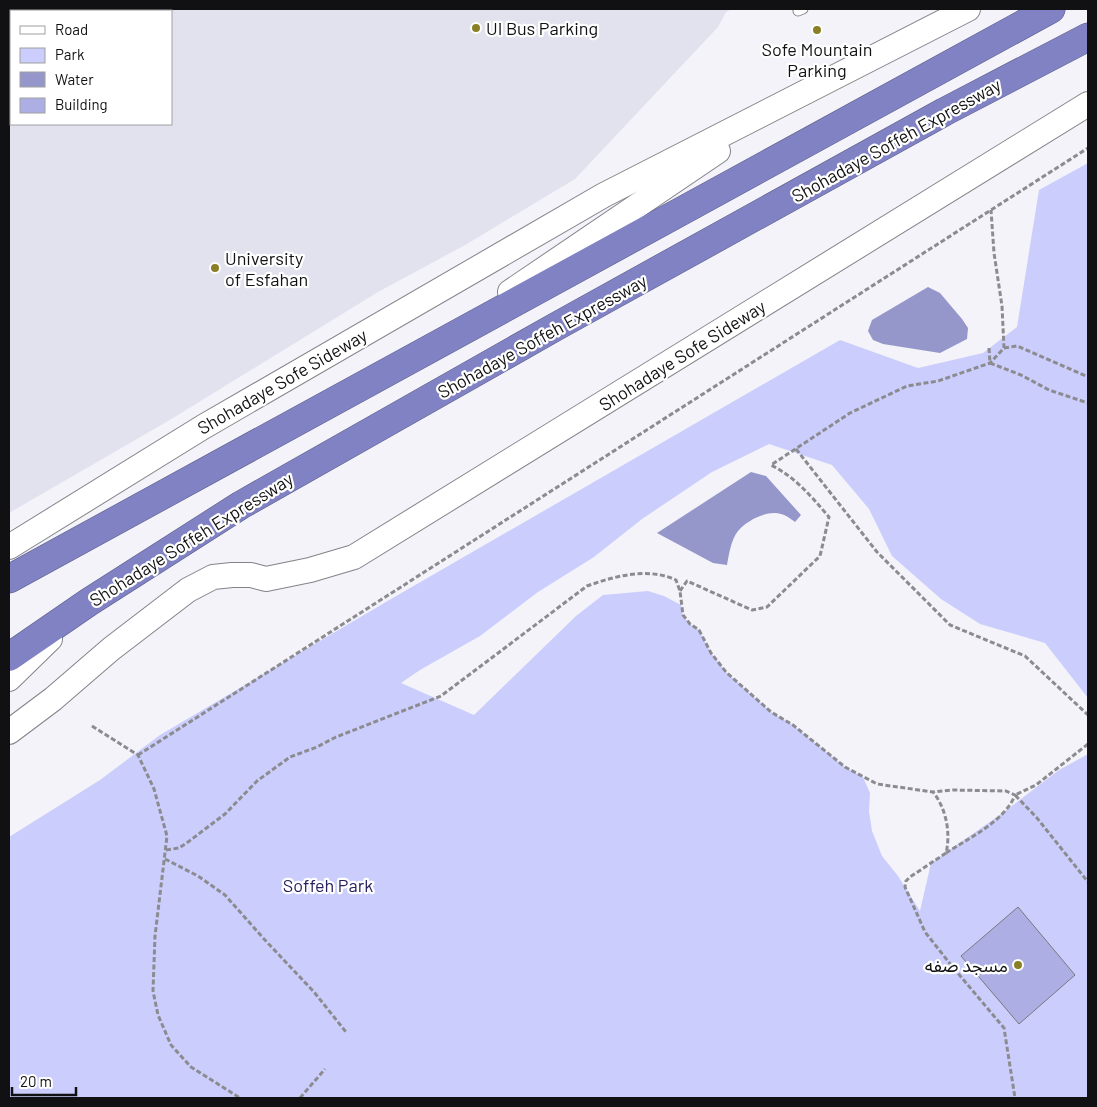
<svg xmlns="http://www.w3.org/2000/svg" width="1097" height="1107" font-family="Barlow,'Noto Sans Arabic',sans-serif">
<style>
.built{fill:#e1e2ee;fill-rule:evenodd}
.green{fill:#cbcefd}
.water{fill:#9597ca}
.building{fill:#adafe4;stroke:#77787c}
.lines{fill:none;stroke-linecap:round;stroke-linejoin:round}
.lane-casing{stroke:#838489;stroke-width:11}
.secondary-casing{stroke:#838489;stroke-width:26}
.highway-casing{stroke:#595a86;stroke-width:29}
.path{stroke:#8b8b90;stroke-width:3;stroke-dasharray:5 2.5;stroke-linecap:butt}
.lane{stroke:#fff;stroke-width:9}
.secondary{stroke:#fff;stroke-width:24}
.highway{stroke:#8082c4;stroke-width:28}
.poi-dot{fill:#8a7f26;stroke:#fff;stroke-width:2}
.labels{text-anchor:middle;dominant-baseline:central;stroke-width:4.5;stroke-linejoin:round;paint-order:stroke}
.poi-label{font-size:18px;fill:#111113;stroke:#fff;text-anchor:start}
.street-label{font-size:18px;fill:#111113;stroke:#fff}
.park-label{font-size:18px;fill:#26205d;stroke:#fff}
</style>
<rect width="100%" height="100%" fill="#f3f3f9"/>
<path class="built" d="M9,9H732L726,12L718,27L575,179L467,244L378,292L168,421L9,513ZM11,11H171V124H11Z"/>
<path class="green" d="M1088,163V698L1045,643L980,624L941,599L892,556L869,509L832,465L769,444L712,472L642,519L594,557L538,592L480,636L420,670L401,683L474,715L576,616L603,595L648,591L664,596L681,605L683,616L690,624L699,630L711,653L726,672L771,712L793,725L845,767L863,777L870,793L869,811L872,831L882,856L898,876L920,911L931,863L1004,812L1059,770L1088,754V1098H9V837L100,780L160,735L391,599L840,340L918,368L983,353L1017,327L1039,190Z"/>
<g class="water">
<path d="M928,287L940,293L962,319L968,328L967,339L940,353L883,344L873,340L868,331L872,320Z"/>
<path d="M751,472L766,476L801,515L795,522C791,519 786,515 781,514C768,510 747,520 738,531C731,540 729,554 727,565L713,563L657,533Z"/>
</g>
<path class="building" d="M1018,907L1075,975L1019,1024L961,956Z"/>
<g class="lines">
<g class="lane-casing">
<g id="lane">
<path d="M37,11L39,9"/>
<path d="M798,11L803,9"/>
<path d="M9,19L11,20"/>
</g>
</g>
<g class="secondary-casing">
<g id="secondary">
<path d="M510,292L718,151"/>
<path d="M9,547L203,427L604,195L968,9"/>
<path d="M9,679L50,639"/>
<path d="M9,732L53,699L111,649L188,590L213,577L232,575H251L266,579L310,570L354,557L1088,104"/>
</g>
</g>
<g class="highway-casing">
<g id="highway">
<path d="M9,579L1051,9"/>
<path d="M9,657L89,602L241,505L557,326L944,112L1088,37"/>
</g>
</g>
<g class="path">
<path d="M989,348L990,363L1021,375L1049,390L1088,403"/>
<path d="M1004,348L1017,346L1088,377"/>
<path d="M796,449L877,552L950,625L1025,656L1088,715"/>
<path d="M680,591L687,581L752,610L767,607L820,556L829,517C811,496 795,477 771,465L850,413L907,386L938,381L990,363L1004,348L1002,306L994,253L991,210"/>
<path d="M92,726L138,755L154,789L167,836L155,936L153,991L158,1015L171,1045L191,1067L240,1098"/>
<path d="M1088,744L1036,785L1015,795L1037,818L1088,882"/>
<path d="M138,755L1088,148"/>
<path d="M166,850L179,848L188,842L225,814L257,781L290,757L317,747L336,737L441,696L587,586C615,576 648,567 676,580L680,591L683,615L690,624L699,630L711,653L726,672L771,712L793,725L845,767L877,784L933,792L953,790L1006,791L1015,795C1005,821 969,838 946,853C951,833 946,808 933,792"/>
<path d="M946,853L910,877L906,881L905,887L925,932L951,965L1004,1028L1015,1098"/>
<path d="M165,859L198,876L225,895L264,939L314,992L346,1032"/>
<path d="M300,1098L325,1069"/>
</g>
<use href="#lane" class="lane"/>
<use href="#secondary" class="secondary"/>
<use href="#highway" class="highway"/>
</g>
<g class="poi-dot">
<circle cx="476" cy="28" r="5"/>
<circle cx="817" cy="30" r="5"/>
<circle cx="215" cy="268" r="5"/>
<circle cx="1018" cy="965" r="5"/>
</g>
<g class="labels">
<g class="poi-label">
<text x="486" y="28">UI Bus Parking</text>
<text x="817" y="49" text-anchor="middle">Sofe Mountain<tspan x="817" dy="21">Parking</tspan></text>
<text x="225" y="258">University<tspan x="225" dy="21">of Esfahan</tspan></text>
<text x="1008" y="965" text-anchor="end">مسجد صفه</text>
</g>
<g class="street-label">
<text transform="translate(896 140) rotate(-29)">Shohadaye Soffeh Expressway</text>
<text transform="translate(542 336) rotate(-29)">Shohadaye Soffeh Expressway</text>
<text transform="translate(682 355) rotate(-32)">Shohadaye Sofe Sideway</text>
<text transform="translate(282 381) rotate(-30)">Shohadaye Sofe Sideway</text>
<text transform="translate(191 539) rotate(-32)">Shohadaye Soffeh Expressway</text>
</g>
<g class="park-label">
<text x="328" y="885">Soffeh Park</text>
</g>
</g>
<rect width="1097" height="1107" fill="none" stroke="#111113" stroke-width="20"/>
<rect x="10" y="10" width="162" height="115" fill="#ffffff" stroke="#a0a0a1"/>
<rect x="20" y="26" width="25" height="8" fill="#ffffff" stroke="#a0a0a1"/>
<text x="55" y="35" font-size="15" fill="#111113">Road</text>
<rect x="20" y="48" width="25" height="15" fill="#cbcefd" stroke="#a0a0a1"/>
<text x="55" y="60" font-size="15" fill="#111113">Park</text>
<rect x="20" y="72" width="25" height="15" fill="#9597ca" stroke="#a0a0a1"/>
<text x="55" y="85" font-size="15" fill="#111113">Water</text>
<rect x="20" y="98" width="25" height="15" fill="#adafe4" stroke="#a0a0a1"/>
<text x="55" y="110" font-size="15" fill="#111113">Building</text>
<path d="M12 1087v8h64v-8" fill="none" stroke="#111113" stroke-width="2.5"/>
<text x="20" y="1087" font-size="15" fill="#111113" stroke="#ffffff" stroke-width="4" paint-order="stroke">20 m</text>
</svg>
